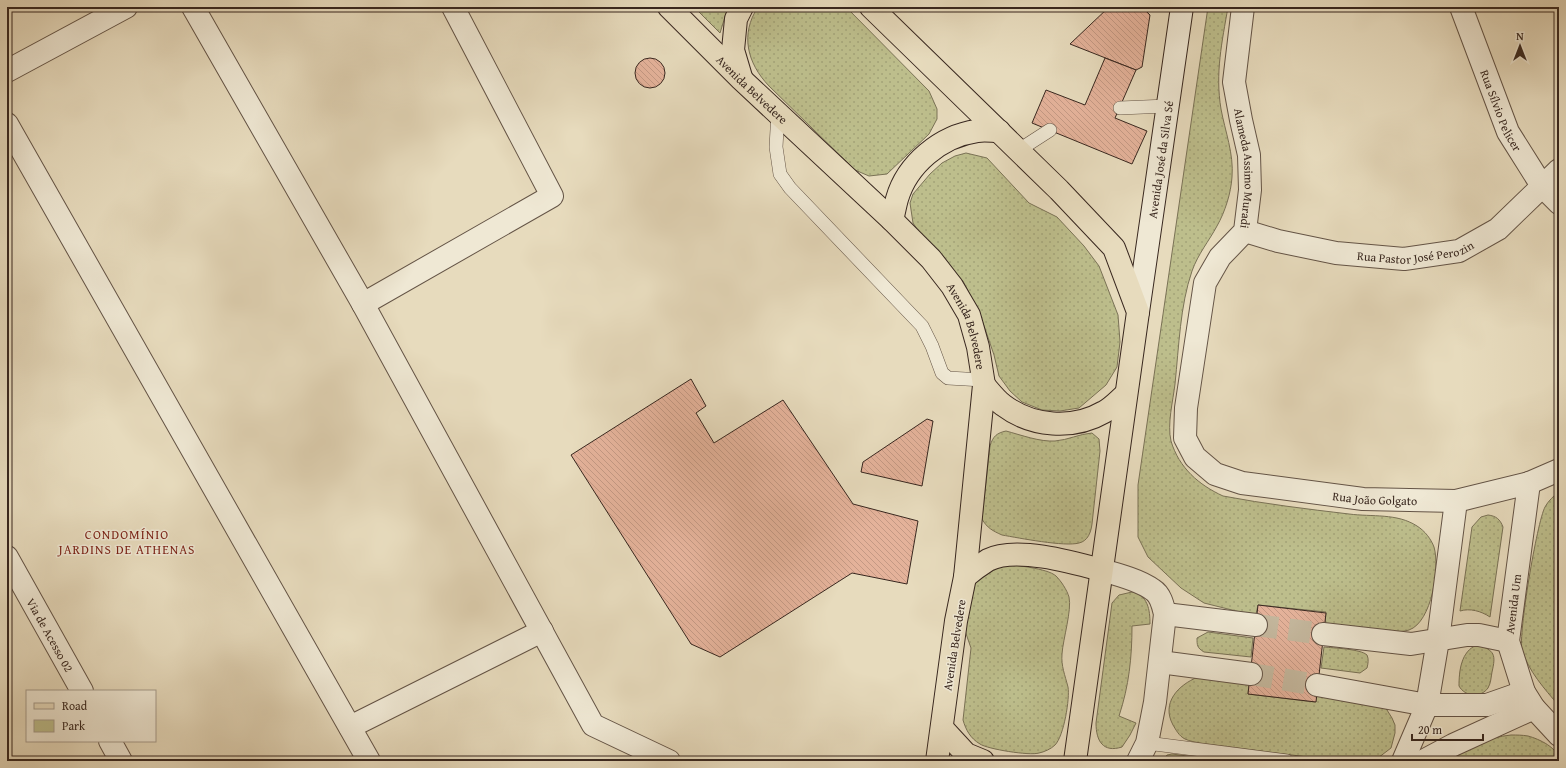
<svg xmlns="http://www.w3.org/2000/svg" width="1566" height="768" font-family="'Gentium Book Plus',serif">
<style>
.green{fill:url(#green-dots);stroke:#7a7256}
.building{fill:url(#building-back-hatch);stroke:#38271f}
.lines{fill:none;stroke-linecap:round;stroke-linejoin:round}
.minor-tunnel{stroke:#c4b79d;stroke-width:22;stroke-dasharray:22 11;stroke-linecap:butt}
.service-casing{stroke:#645446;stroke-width:14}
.minor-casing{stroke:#645446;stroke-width:24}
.secondary-casing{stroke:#38271f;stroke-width:24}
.primary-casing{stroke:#38271f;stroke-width:24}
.service{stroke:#efe8d4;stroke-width:13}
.minor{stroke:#efe8d4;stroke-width:22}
.secondary{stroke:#efe8d4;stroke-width:22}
.primary{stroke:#e7dbbd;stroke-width:22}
.labels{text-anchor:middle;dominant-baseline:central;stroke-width:3;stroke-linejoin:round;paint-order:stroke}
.street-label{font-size:12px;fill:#38271f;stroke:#efe8d4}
.neighbourhood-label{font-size:13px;letter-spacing:1px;fill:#7a1f14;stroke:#efe8d4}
</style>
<defs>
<pattern id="green-dots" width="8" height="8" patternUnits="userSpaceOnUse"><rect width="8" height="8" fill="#bdbe8c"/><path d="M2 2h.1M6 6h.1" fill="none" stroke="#a3a378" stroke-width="1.8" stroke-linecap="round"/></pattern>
<pattern id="building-back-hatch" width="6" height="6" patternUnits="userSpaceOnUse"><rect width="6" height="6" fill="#e4b29a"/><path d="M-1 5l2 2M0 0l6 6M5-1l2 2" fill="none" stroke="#c49984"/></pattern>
</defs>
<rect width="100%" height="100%" fill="#e7dbbd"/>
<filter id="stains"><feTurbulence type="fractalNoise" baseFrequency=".005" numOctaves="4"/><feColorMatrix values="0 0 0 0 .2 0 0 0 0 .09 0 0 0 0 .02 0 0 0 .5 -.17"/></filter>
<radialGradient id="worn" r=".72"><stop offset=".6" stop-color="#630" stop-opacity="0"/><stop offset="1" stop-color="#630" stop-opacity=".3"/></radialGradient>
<g class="green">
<path d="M694,7H728L720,33Z"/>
<path d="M758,7H846L929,91L937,109V119L929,134L887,174L869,176L855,170L769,86C747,63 740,34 758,7Z"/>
<path d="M1208,7H1228C1222,42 1215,73 1221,109C1225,131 1234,154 1232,177C1231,193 1225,212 1217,226C1209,241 1198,254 1192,271C1180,306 1179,346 1175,384C1173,401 1167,424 1171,441C1179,468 1199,485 1223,496C1265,504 1307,509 1349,514C1372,517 1397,513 1417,526C1425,531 1431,539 1434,547C1440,567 1432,622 1409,630C1389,636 1347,626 1325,624L1326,612L1258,605L1256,614L1240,612L1204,603L1181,588L1148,557L1138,537V485Z"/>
<path d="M966,153L987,158L1029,203L1057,217L1084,246L1099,266L1118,315L1120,342L1117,367L1106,385L1079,408L1060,411L1042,410L1022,402L1010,391L999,376L994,355L981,317L963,281L921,235L913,223L910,203L913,194L930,174L942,163L955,156Z"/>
<path d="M1006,431C1021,435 1040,442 1055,441C1068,440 1079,434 1092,433L1099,439L1100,451L1092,524C1091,532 1088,541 1079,543C1065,547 1019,538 1002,535C993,531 987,528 982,519L990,446C993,436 997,433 1006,431Z"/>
<path d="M1559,491V706C1544,688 1529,672 1522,650C1518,635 1537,522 1545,507C1548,501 1554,496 1559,491Z"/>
<path d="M1488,515C1496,516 1500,519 1503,527L1490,617C1481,611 1470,608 1460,611L1472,527L1481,517Z"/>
<path d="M1003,563C1016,566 1047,568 1056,576C1061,581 1067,590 1069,597C1072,610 1063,639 1062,654C1061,666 1065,675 1068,687C1070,698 1064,736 1055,745C1051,749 1044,752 1039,753C1030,756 987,749 980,744C970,738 966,730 963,720L971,648L964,628L972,587L977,579Z"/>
<path d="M1132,592C1148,595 1150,610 1150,624L1132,626C1132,657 1129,686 1119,716L1136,723L1130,735L1122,747C1103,753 1096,741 1096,723L1112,603L1119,595Z"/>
<path d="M1208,632L1253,638L1251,657L1204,652C1197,648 1197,645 1197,638Z"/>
<path d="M1477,645C1495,650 1496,655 1492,672C1491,677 1491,683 1488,688C1481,698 1465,697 1459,686C1459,671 1461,651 1477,645Z"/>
<path d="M1324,647C1333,648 1361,649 1367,655C1369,659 1368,664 1367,668L1360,673L1321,668Z"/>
<path d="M1198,677L1249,684L1248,694L1315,702L1317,692L1382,705L1387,710L1392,718L1395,725V733L1391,748L1374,761H1338L1200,743C1195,742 1189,741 1185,739C1179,736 1176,730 1173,725C1161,703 1178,685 1198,677Z"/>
<path d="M1511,735C1517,735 1522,735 1528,736C1539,739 1559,748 1559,761H1447C1465,748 1489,737 1511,735Z"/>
<path d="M1172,754L1225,761H1163L1167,755Z"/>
</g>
<g class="building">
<path d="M1109,7H1142L1150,15L1142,67L1136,70L1070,44Z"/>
<path d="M1105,58L1136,70L1115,118L1147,131L1132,164L1032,123L1046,90L1085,105Z"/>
<circle cx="650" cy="73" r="15"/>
<path d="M691,379L706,406L696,413L714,443L783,400L853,504L918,521L907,584L852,573L720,657L691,644L571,455Z"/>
<path d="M927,419L933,421L922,486L861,472L863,462Z"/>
<path d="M1258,605L1326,613L1316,702L1248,694Z"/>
</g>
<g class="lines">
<g class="minor-tunnel">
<path d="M1256,625L1323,634"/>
<path d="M1251,674L1317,685"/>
</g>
<g class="service-casing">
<g id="service">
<path d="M1120,108L1167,106"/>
<path d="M778,112L776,147L780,174L790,188L922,326L932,346L942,373L948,378L983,380"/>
<path d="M1019,150L1050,130"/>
<path d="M1147,743L1287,761"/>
</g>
</g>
<g class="minor-casing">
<g id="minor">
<path d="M193,7L363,304L593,725L669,761"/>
<path id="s1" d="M1243,7L1234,82L1241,120L1249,155L1250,190L1245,231L1220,257L1205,283L1186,408L1185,438L1195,457L1215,474L1242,483L1363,499L1456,501L1529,483L1559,470"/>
<path id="s2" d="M1461,7L1508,132L1542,186L1559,203"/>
<path d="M7,71L126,7"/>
<path d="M7,124L369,761"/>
<path id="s3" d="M1245,231L1278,241L1336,253L1404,259L1459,251L1498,229L1559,170"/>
<path d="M363,304L552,196L453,7"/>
<path d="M1529,483L1508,641L1524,692L1534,708L1559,735"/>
<path id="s4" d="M7,557L82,691"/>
<path d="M1101,570C1116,574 1140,580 1153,590C1161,595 1163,606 1165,614L1155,702L1147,743L1138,761"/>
<path d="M1165,614L1256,625"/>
<path d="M1323,634L1411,644L1467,635H1479L1508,641"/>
<path d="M1160,662L1251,674"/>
<path d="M1317,685L1427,705H1487L1524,692"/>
<path d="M350,727L542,631"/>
<path d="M110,741L121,761"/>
<path d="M1403,761L1427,705L1438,640L1456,501"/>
<path d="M1423,761L1453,745L1534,708"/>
</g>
</g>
<g class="secondary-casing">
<g id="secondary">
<path id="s5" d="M1138,312L1182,7"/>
</g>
</g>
<g class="primary-casing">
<g id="primary">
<path id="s6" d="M669,7L741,79L892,220L931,259L952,286L969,315L978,347L984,385L965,577L956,621L937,761"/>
<path d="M871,7L1059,190L1114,248L1138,312L1075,761"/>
<path d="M741,77L733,50L736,19L742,7"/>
<path d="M892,220C894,213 895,206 897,199C907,164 941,136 977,131C984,130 992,131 999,131"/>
<path d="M984,385C990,392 996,400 1003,405C1032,427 1073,430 1104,412C1112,408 1119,400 1125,395"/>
<path d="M965,577C972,571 980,565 988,560C1015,546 1072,562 1101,570"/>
<path d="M942,728L966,754L983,761"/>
</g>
</g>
<use href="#service" class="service"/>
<use href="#minor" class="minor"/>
<use href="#secondary" class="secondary"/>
<use href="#primary" class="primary"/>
</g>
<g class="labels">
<g class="street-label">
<text stroke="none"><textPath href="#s6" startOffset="117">Avenida Belvedere</textPath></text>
<text stroke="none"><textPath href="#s2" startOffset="111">Rua Sílvio Pelicer</textPath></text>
<text stroke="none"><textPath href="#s5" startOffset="154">Avenida José da Silva Sé</textPath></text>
<text stroke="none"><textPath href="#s1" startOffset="163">Alameda Assimo Muradi</textPath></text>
<text stroke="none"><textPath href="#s3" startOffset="174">Rua Pastor José Perozin</textPath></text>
<text stroke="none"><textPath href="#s6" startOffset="441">Avenida Belvedere</textPath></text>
<text stroke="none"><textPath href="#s1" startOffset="659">Rua João Golgato</textPath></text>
<text transform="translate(1513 604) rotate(-83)">Avenida Um</text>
<text stroke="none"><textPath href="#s4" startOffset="89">Via de Acesso 02</textPath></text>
<text transform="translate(954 645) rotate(-81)">Avenida Belvedere</text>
</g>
<g class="neighbourhood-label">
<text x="127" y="534">CONDOMÍNIO<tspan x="127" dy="15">JARDINS DE ATHENAS</tspan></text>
</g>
</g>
<rect width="1566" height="768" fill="none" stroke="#e7dbbd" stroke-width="24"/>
<rect x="8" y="8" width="1550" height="752" fill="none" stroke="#38271f" stroke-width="2"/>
<rect x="12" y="12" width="1542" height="744" fill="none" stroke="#38271f"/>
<rect x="26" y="690" width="130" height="52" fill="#efe8d4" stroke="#a69b8c"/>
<rect x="34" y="703" width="20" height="6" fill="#e7dbbd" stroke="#a69b8c"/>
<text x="62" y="710" font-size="12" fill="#38271f">Road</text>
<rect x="34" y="720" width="20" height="12" fill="#bdbe8c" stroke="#a69b8c"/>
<text x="62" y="730" font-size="12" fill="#38271f">Park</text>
<g transform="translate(1520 46)" stroke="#efe8d4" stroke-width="3" paint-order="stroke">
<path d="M0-3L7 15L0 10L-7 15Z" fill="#38271f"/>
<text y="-6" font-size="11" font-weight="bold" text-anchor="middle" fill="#38271f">N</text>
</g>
<path d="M1412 734v6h71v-6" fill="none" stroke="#38271f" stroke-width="2"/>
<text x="1418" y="734" font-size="12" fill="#38271f" stroke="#efe8d4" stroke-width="3" paint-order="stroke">20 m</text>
<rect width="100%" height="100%" filter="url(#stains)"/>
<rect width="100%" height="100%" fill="url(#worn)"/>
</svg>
